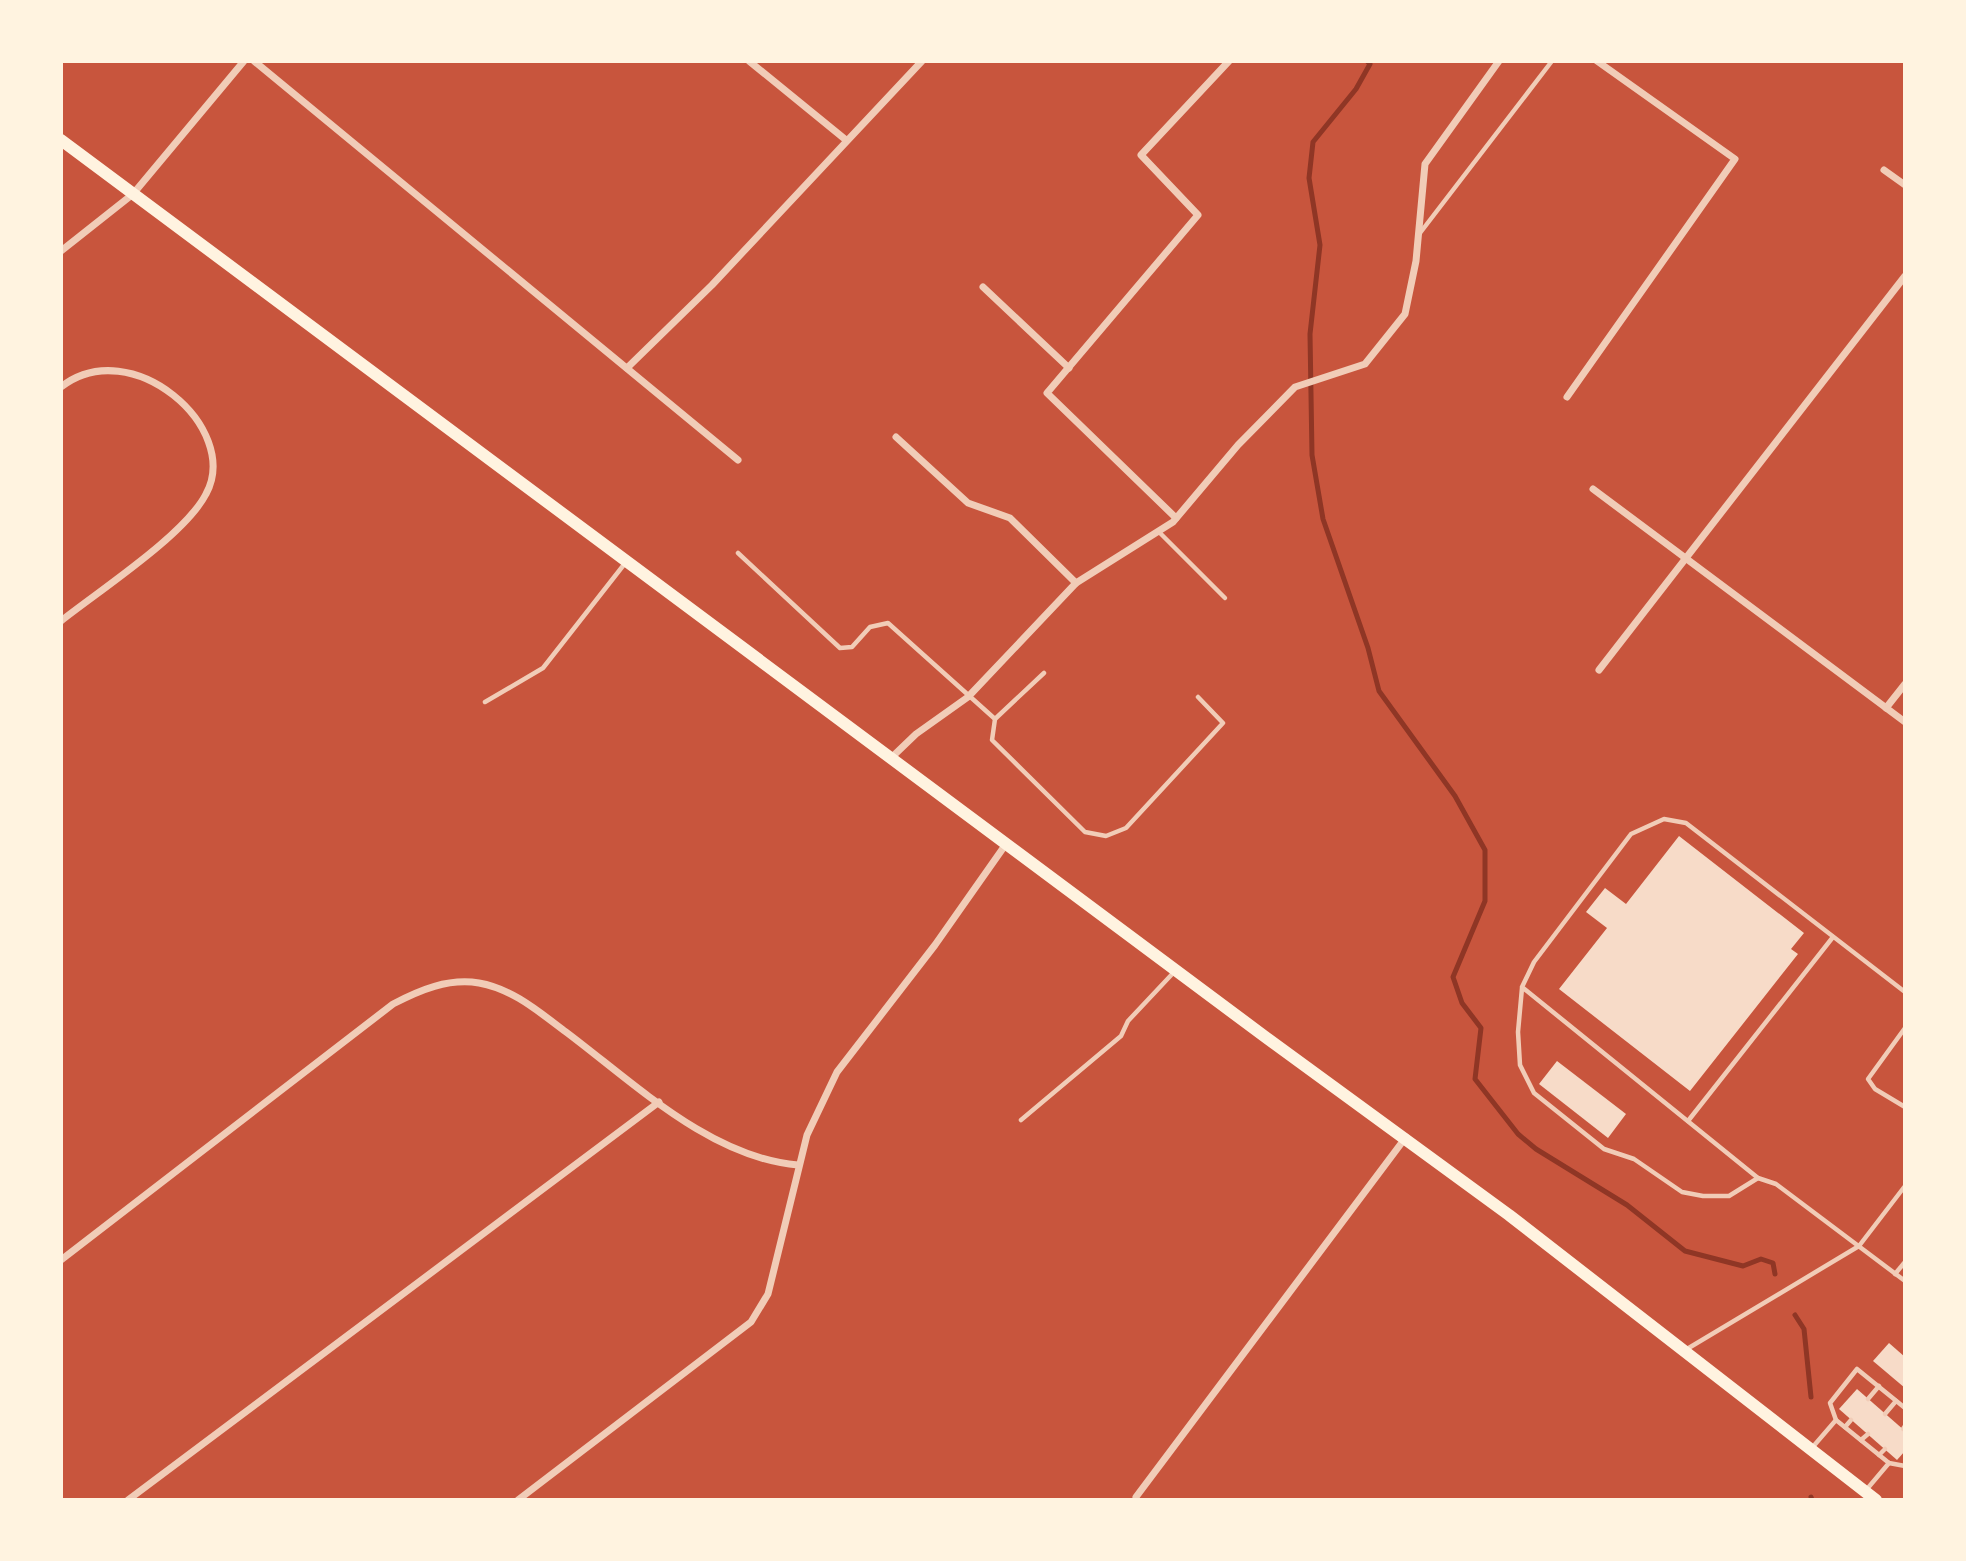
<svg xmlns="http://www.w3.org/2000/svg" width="1966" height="1561" font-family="'Work Sans',sans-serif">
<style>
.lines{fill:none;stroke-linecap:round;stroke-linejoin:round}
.stream{stroke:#8f3625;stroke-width:5}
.building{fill:#f7dbc8}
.service{stroke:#f1ccb7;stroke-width:4.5}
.minor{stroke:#f1ccb7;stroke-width:7}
.primary{stroke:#fff3e0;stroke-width:12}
</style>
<rect width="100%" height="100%" fill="#c8553d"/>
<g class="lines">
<g class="stream">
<path d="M1367,61L1370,64L1356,89L1313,142L1309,178L1320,245L1310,334L1312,455L1323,519L1368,648L1379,691L1455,796L1485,850V901L1453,977L1462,1003L1481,1028L1475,1079L1518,1134L1536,1149L1627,1205L1685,1251L1743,1266L1761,1259L1773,1263L1775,1274"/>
<path d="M1795,1315L1804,1329L1811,1397"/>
<path d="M1811,1497L1812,1500"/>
</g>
</g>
<g class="building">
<path d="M1679,836L1804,933L1791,949L1798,954L1690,1091L1559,989L1607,928L1586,912L1605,888L1626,904Z"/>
<path d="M1557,1061L1626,1114L1608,1138L1539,1084Z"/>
<path d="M1889,1343L1905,1357V1388L1873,1361Z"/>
<path d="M1857,1389L1905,1431V1451L1897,1460L1839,1409Z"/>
</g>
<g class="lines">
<g class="service">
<path d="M1420,233L1552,61"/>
<path d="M1158,531L1225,598"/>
<path d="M738,553L840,648L852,647L870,627L888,623L995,719L992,740L1085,832L1106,836L1126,828L1223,723L1198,697"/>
<path d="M485,702L543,668L626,562"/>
<path d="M995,719L1044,673"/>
<path d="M1522,988L1518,1032L1520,1065L1534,1093L1604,1149L1634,1159L1682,1192L1703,1196H1729L1758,1178"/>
<path d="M1905,992L1686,823L1664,819L1631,834L1534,962L1522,987L1758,1178L1776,1184L1905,1281"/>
<path d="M1905,1028L1868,1079L1875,1089L1905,1107"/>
<path d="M1021,1120L1121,1036L1128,1021L1175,971"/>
<path d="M1688,1121L1833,937"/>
<path d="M1895,1274L1905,1262"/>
<path d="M1687,1349L1859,1246L1905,1186"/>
<path d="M1868,1399L1879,1386"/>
<path d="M1885,1414L1896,1401"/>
<path d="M1836,1420L1830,1403L1857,1369L1905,1408"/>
<path d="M1845,1427L1851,1420"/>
<path d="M1903,1429L1905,1426"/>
<path d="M1861,1440L1868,1434"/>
<path d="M1811,1449L1836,1420L1889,1463L1905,1466"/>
<path d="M1879,1455L1885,1449"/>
<path d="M1867,1489L1889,1463"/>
</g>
<g class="minor">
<path d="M254,61L738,460"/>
<path d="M749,61L846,140"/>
<path d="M1884,170L1905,185"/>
<path d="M61,251L133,194L244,61"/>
<path d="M983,287L1069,368"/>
<path d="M627,368L712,285L922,61"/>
<path d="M61,387C131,332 242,428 206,494C185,535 100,590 61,621"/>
<path d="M1567,397L1735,159L1597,61"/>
<path d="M896,437L968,503L1010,518L1076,583"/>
<path d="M1593,489L1905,722"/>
<path d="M1176,518L1047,393L1198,215L1141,155L1229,61"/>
<path d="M1599,670L1905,276"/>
<path d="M1886,708L1905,684"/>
<path d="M891,758L916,734L968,697L1076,583L1173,522L1238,445L1295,387L1365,364L1405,314L1416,261L1425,164L1499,61"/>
<path d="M61,1260L393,1004C420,990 448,978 479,983C513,989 539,1012 566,1032C634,1083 711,1158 798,1165"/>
<path d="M1136,1497L1406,1137"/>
<path d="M128,1500L659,1102"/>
<path d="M518,1500L751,1322L768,1294L807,1135L837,1072L935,945L1006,844"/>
</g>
<path class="primary" d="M61,140L1264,1036L1509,1215L1876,1500"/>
</g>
<rect width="1966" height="1561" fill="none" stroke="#fff3e0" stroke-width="126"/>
</svg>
